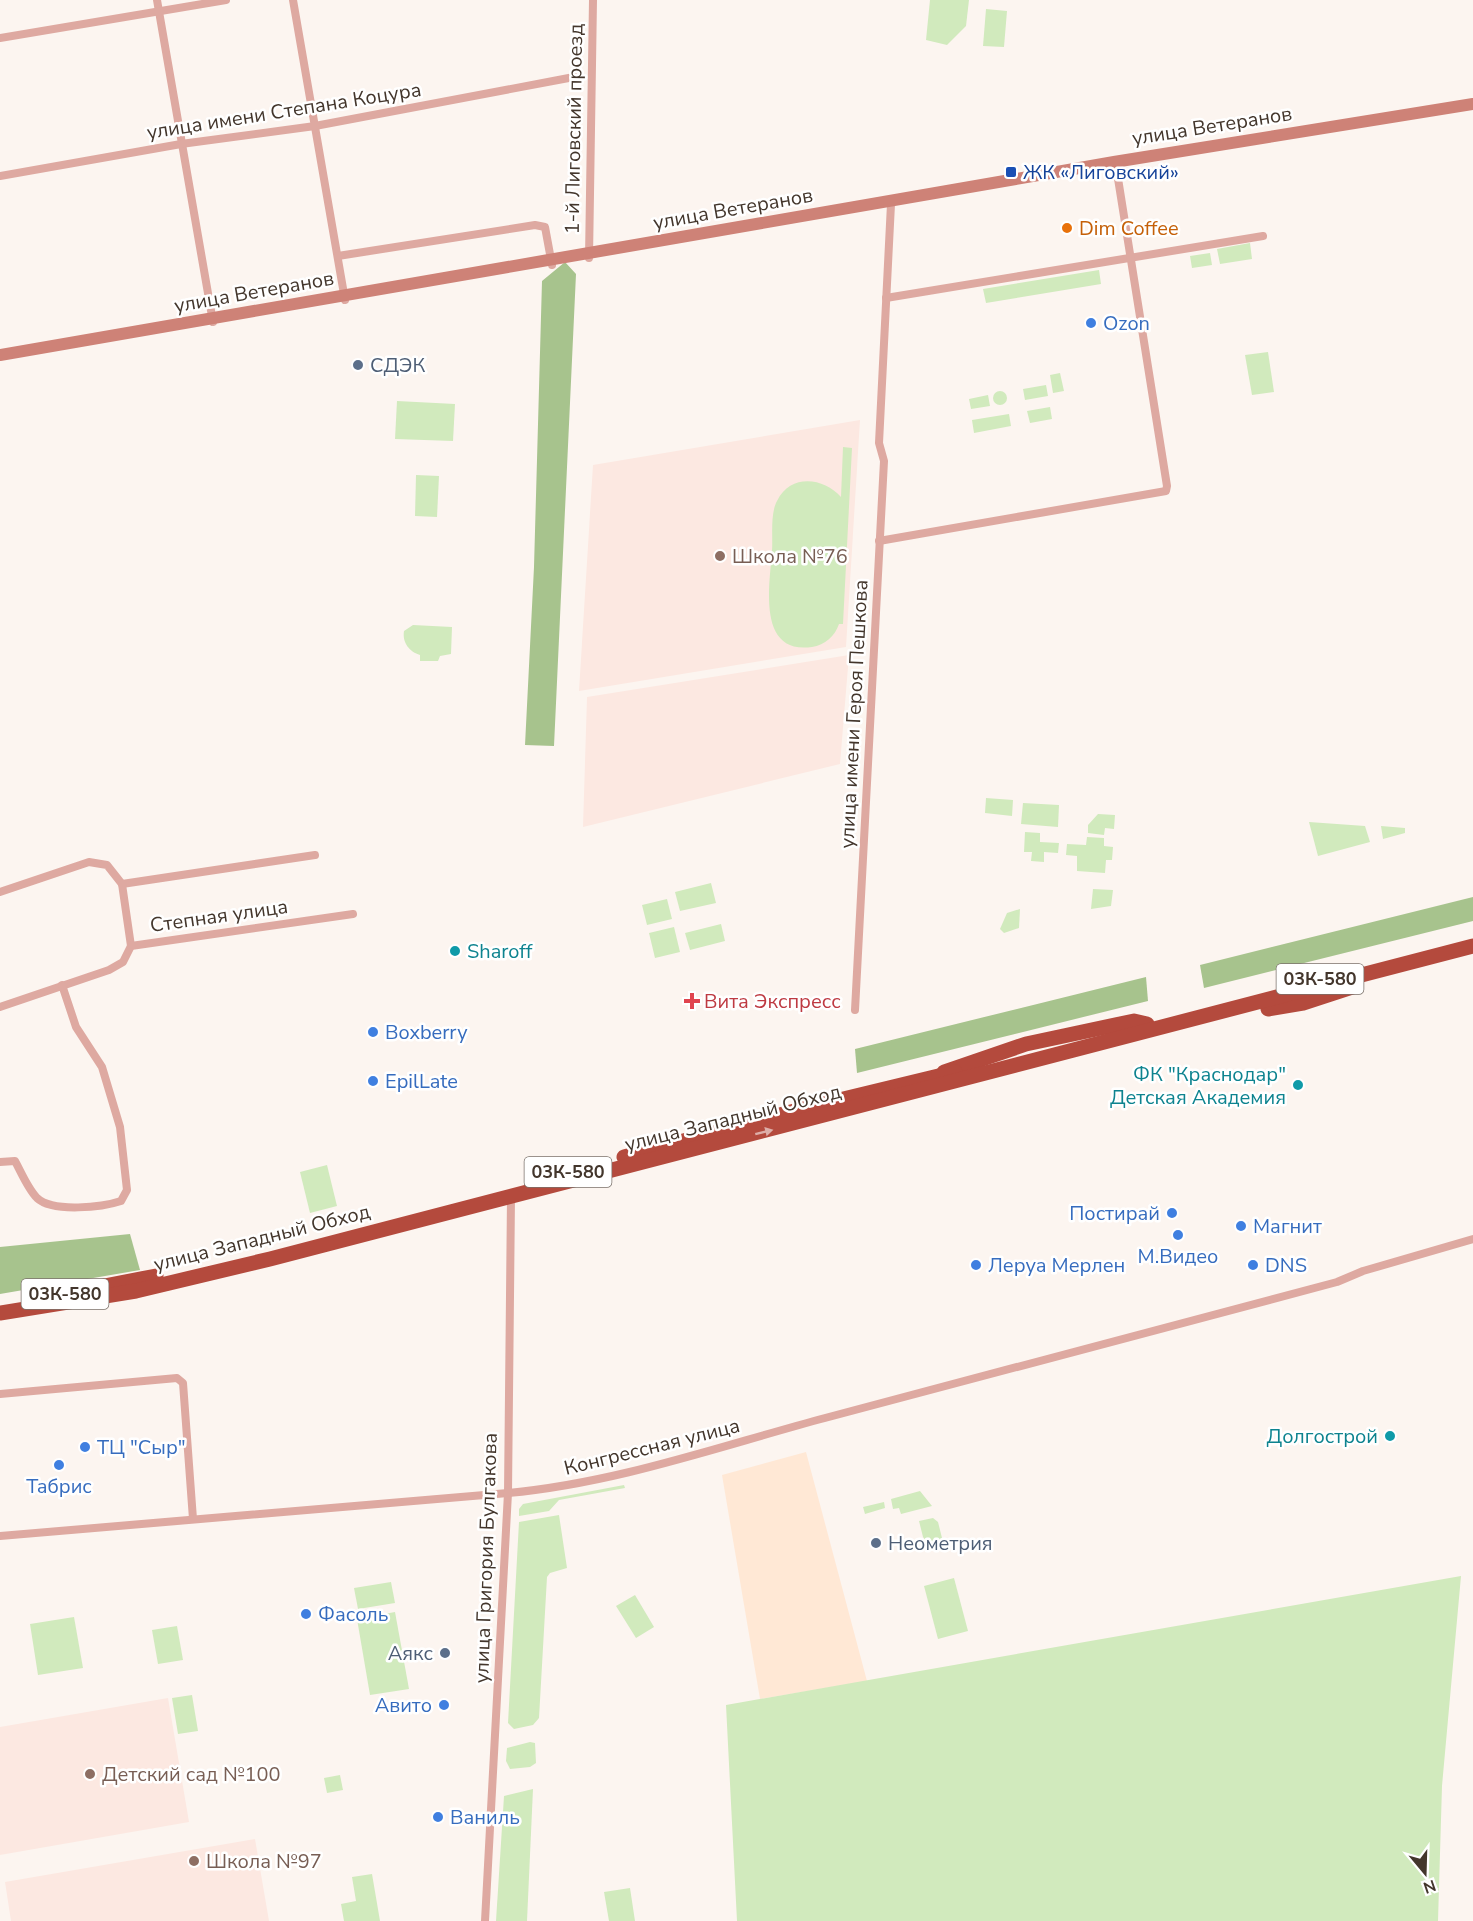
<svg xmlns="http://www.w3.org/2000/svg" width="1473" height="1921" font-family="'Nunito Sans',sans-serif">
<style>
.built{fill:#ffe8d5}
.education{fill:#fce8e1}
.green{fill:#d1eabd}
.forest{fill:#a7c38d}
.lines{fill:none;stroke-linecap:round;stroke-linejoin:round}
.street{stroke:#dea9a1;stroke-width:8}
.secondary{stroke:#ce8277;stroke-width:12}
.highway{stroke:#b44a3d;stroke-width:15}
.oneway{fill:#ddaea8}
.transit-dot{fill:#1a4fb4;stroke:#fff;stroke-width:2}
.food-dot{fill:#e8710a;stroke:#fff;stroke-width:2}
.shop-dot{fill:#3f7fe0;stroke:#fff;stroke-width:2}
.service-dot{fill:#5c6f8a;stroke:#fff;stroke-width:2}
.education-dot{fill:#8d6e63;stroke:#fff;stroke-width:2}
.culture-dot{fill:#0f9aa8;stroke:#fff;stroke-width:2}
.health-dot{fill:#e0444e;stroke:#fff;stroke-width:2}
.labels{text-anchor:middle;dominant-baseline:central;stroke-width:5;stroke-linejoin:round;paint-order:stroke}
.shield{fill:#fff;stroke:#7b726b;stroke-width:1.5}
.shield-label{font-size:18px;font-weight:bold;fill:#43362c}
.street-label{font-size:20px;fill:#43362c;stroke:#fff}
.transit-label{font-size:20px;fill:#164399;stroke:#fff;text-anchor:start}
.food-label{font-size:20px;fill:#c56008;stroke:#fff;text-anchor:start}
.shop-label{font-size:20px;fill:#366cbe;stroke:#fff;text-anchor:start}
.service-label{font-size:20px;fill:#4e5e75;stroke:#fff;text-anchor:start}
.education-label{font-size:20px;fill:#785e54;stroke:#fff;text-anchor:start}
.culture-label{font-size:20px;fill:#0d838f;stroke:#fff;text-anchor:end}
.health-label{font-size:20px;fill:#be3a42;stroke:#fff;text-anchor:start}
</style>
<rect width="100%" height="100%" fill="#fcf5f0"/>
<path class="built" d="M806,1452L867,1681L760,1699L722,1475Z"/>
<g class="education">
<path d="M860,420L846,647L579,691L593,465Z"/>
<path d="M849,655L840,764L583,827L587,697Z"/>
<path d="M168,1698L189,1822L0,1855V1727Z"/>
<path d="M255,1839L269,1921H11L5,1882Z"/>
</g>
<g class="green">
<path d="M930,0H969L966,26L947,45L926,40Z"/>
<path d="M986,9L1007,11L1004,47L983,46Z"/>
<path d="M1250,243L1252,259L1220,264L1217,249Z"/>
<path d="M1210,253L1212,265L1192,268L1190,256Z"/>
<path d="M1099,270L1101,284L986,303L983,289Z"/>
<path d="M1268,352L1274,392L1252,395L1245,355Z"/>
<path d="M1060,373L1064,391L1053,393L1050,375Z"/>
<path d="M1046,385L1048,396L1025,400L1023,389Z"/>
<circle cx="1000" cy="398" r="7"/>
<path d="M988,395L990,406L971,409L969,399Z"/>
<path d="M397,401L455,404L453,441L395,439Z"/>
<path d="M1050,407L1052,419L1030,423L1027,411Z"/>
<path d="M1009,414L1011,426L974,433L972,420Z"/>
<path d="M843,447L852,448L843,624H839C835,636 825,645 812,647C756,655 770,583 772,551C773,536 770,514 777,501C791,473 824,478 841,497Z"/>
<path d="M416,475L439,476L437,517L415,516Z"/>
<path d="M413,625L452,627L451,654L440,656L438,661H420V655C410,652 402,643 404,631Z"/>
<path d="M986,798L1013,800L1012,816L985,813Z"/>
<path d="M1023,803L1059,805L1058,827L1021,824Z"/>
<path d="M1098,814L1115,815L1114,829L1105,828L1104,835L1088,833V825Z"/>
<path d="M1309,822L1365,826L1370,842L1318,856Z"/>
<path d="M1381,826L1405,828V833L1383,839Z"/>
<path d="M1025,832L1040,833V842L1059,843L1058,853L1044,852V862L1031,861L1032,852H1024Z"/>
<path d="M1087,837L1104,838V846L1113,847L1112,860H1106L1105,873L1077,871V856L1066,855L1067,844L1086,845Z"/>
<path d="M711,883L716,903L680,911L675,892Z"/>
<path d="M1093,889L1113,890L1111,906L1091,909Z"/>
<path d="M667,899L672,919L647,925L642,905Z"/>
<path d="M1020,909L1019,928L1004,933L1000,929L1007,913Z"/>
<path d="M721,924L725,941L690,950L685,933Z"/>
<path d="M674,927L680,952L655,958L649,933Z"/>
<path d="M327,1165L337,1206L310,1213L300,1172Z"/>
<path d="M624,1485L625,1488L559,1500L549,1511L519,1516V1509L523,1504Z"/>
<path d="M920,1491L932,1506L901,1514L899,1508L893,1509L891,1499Z"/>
<path d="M884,1502L885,1508L865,1514L863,1507Z"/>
<path d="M559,1515L567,1568L550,1573L547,1577L539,1718L533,1725L514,1729L508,1723L519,1522Z"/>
<path d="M933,1518L938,1522L943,1542L932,1549L923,1537L919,1521Z"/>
<path d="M1461,1576L1442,1786L1438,1921H737L726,1705Z"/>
<path d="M954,1578L968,1631L938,1639L924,1586Z"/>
<path d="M391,1582L395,1603L358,1609L354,1588Z"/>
<path d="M635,1595L654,1627L636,1638L616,1606Z"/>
<path d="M395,1612L409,1689L370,1695L357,1619Z"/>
<path d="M74,1617L83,1668L38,1675L30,1624Z"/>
<path d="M177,1626L183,1660L158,1664L152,1630Z"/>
<path d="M192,1695L198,1731L178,1734L172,1698Z"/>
<path d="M530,1742L535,1743L536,1763L530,1767L510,1769L506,1761L507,1748Z"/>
<path d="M340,1775L343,1790L327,1793L324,1778Z"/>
<path d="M533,1789L527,1921H496L504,1796Z"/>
<path d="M372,1874L380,1921H344L341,1904L356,1901L352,1877Z"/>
<path d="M630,1888L635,1921H609L604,1892Z"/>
</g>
<g class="forest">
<path d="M565,262L576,274L554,746L525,745L534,567L542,281Z"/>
<path d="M1473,897V921L1204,988L1200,965Z"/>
<path d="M1146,977L1148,1001L857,1073L855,1049Z"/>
<path d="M130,1234L140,1270L0,1294V1247Z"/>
</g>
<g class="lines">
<g class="street">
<path d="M157,0L213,322"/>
<path d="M293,0L345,300"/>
<path d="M0,38L226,0"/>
<path d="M0,176L181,144L315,126L574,77"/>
<path d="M338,256L535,225L545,227L552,265"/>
<path d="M589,258L593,0"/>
<path d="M886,298L1263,236"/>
<path d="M879,541L1166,491L1167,486L1116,166"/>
<path d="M122,884L315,855"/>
<path d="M0,892L89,862L107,865L122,884L131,946"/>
<path d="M0,1007L109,970L123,962L131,946L353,914"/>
<path d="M855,1010L884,461L879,443L891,204"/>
<path d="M0,1162L15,1161C21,1172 28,1189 37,1198C53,1213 103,1207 121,1201L127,1190L120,1127L102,1067L76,1027L62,985"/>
<path d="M0,1394L177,1378L183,1383L193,1519"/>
<path d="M0,1536L508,1493C617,1483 720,1446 825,1418C996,1372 1167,1328 1337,1282L1363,1271L1473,1239"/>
<path d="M485,1921L508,1493L511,1197"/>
</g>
<path class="secondary" d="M0,355L1114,162L1473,104"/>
<g class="highway">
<path d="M1268,1009L1303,1003L1355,986"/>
<path d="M944,1072L1026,1044L1134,1021L1147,1024"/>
<path d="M624,1157L802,1109L955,1072"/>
<path d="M53,1296L156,1276"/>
<path d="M0,1313L136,1291L270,1259L1473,946"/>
</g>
</g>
<defs><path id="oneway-solid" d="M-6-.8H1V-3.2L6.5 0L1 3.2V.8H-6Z" transform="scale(1.5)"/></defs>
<use class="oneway" href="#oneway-solid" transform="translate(764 1132) rotate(-14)"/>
<rect class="transit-dot" x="1005" y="166" width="12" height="12" rx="3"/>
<circle class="food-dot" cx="1067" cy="228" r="6"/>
<g class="shop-dot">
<circle cx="1091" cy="323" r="6"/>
<circle cx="373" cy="1032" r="6"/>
<circle cx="373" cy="1081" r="6"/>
<circle cx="1172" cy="1213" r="6"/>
<circle cx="1241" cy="1226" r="6"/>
<circle cx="1178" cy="1235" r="6"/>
<circle cx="976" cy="1265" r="6"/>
<circle cx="1253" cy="1265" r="6"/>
<circle cx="85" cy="1447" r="6"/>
<circle cx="59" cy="1465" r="6"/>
<circle cx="306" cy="1614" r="6"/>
<circle cx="444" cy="1705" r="6"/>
<circle cx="438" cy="1817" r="6"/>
</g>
<g class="service-dot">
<circle cx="358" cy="365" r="6"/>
<circle cx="876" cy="1543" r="6"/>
<circle cx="445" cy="1653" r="6"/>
</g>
<g class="education-dot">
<circle cx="720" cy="556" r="6"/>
<circle cx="90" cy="1774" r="6"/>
<circle cx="194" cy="1861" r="6"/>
</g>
<g class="culture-dot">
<circle cx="455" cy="951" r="6"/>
<circle cx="1298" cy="1085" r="6"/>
<circle cx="1390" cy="1436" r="6"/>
</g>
<path class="health-dot" d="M689 992h6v6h6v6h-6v6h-6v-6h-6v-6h6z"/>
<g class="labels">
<g class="shield">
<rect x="1276.5" y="964" width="87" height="30" rx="4.5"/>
<rect x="524.5" y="1157" width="87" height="30" rx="4.5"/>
<rect x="21.5" y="1279" width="87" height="30" rx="4.5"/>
</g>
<g class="shield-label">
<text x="1320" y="979">03К-580</text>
<text x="568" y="1172">03К-580</text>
<text x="65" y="1294">03К-580</text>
</g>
<g class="street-label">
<text transform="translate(284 111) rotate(-9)">улица имени Степана Коцура</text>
<text transform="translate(1212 126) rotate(-9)">улица Ветеранов</text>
<text transform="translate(574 129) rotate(-89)">1-й Лиговский проезд</text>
<text transform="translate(733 209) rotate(-10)">улица Ветеранов</text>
<text transform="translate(254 292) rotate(-10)">улица Ветеранов</text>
<text transform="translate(854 714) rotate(-87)">улица имени Героя Пешкова</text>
<text transform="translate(219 916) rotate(-8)">Степная улица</text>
<text transform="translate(733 1118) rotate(-14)">улица Западный Обход</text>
<text transform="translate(262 1238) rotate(-14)">улица Западный Обход</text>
<text transform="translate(652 1447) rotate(-14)">Конгрессная улица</text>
<text transform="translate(486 1558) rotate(-88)">улица Григория Булгакова</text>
</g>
<g class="transit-label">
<text x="1023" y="172">ЖК «Лиговский»</text>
</g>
<g class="food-label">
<text x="1079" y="228">Dim Coffee</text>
</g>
<g class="shop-label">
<text x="1103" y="323">Ozon</text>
<text x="385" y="1032">Boxberry</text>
<text x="385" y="1081">EpilLate</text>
<text x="1160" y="1213" text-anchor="end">Постирай</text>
<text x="1253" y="1226">Магнит</text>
<text x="1178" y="1256" text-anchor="middle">М.Видео</text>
<text x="988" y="1265">Леруа Мерлен</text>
<text x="1265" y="1265">DNS</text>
<text x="97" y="1447">ТЦ "Сыр"</text>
<text x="59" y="1486" text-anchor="middle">Табрис</text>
<text x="318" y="1614">Фасоль</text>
<text x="432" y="1705" text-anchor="end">Авито</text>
<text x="450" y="1817">Ваниль</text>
</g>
<g class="service-label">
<text x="370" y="365">СДЭК</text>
<text x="888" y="1543">Неометрия</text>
<text x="433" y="1653" text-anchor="end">Аякс</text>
</g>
<g class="education-label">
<text x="732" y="556">Школа №76</text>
<text x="102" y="1774">Детский сад №100</text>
<text x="206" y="1861">Школа №97</text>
</g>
<g class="culture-label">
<text x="467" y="951" text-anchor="start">Sharoff</text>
<text x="1286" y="1074">ФК "Краснодар"<tspan x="1286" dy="23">Детская Академия</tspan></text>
<text x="1378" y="1436">Долгострой</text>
</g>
<g class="health-label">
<text x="704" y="1001">Вита Экспресс</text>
</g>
</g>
<g transform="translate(1425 1873) rotate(161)" stroke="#ffffff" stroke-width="4.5" paint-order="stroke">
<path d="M0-4.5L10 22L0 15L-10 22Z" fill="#43362c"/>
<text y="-9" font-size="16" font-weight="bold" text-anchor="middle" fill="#43362c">N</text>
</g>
</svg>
